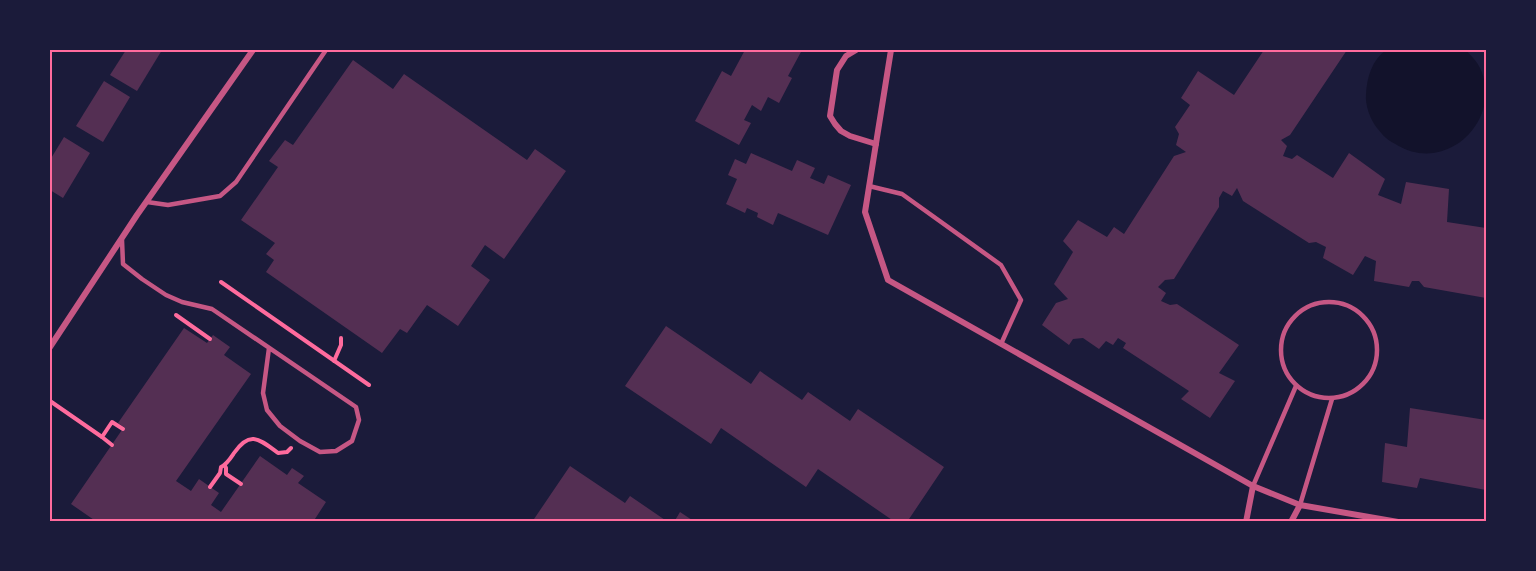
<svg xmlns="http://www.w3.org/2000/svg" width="1536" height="571" font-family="'Asap Condensed',sans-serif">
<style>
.water{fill:#12122b}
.building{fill:#542f53}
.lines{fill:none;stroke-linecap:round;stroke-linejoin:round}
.path{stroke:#ff6b9d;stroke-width:4}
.service{stroke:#c65784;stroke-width:4.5}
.minor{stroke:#c65784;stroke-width:6}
.neatline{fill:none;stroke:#ff6b9d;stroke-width:2}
</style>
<rect width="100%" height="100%" fill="#1b1b3a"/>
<path class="water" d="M1386,50H1466C1470,55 1477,61 1480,68C1504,119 1447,175 1397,145C1394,143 1389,141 1386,138C1382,135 1380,131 1377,128C1370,119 1365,105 1366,94C1367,77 1372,60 1386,50Z"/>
<g class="building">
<path d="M126,50H162L137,91L110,75Z"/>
<path d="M745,50H802L788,76L792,78L779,103L768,97L761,111L752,105L744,120L751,123L739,145L695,121L722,71L731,76Z"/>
<path d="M1264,50H1347L1290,135L1281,140L1287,146L1283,156L1292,159L1297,155L1333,178L1349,153L1385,179L1378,195L1401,204L1406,182L1449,189L1447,222L1486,228V298L1424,287L1419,281H1412L1409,287L1374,281L1376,261L1365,256L1353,275L1323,258L1326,247L1316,242L1309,243L1243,201L1237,188L1232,196L1223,191L1219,198V207L1174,279L1165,280L1158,287L1166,293L1161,301L1170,305L1177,304L1239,345L1219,373L1235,381L1210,418L1181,399L1189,391L1123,348L1126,343L1118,338L1113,345L1106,341L1099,349L1083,338L1073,339L1069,345L1042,325L1056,303L1068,299L1054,284L1073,252L1063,241L1078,220L1107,237L1114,227L1124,234L1174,156L1186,152L1176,145L1179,134L1175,127L1190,105L1181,98L1198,71L1234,95Z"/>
<path d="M353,60L393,89L404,74L527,160L535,149L566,171L504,259L485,245L471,266L490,280L458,326L427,305L407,333L400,329L382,353L266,272L274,260L266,254L275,243L241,220L278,167L269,161L285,140L293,145Z"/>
<path d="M104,81L130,97L103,142L76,126Z"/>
<path d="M64,137L90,153L63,198L50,190V160Z"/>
<path d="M751,153L792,171L797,160L815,168L810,178L824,184L828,175L851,185L828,235L778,213L773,225L757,217L758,213L747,208L745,213L726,204L737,179L728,175L735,159L746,164Z"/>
<path d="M666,326L751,384L760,371L802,400L808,392L850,421L858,409L944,467L907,522H895L818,469L806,487L721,428L711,444L625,386Z"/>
<path d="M184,328L207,343L213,335L230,347L224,355L251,374L176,481L191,491L199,479L219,493L211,505L221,512L260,456L287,475L292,468L304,476L298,483L326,502L313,522H175L173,520L172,522H97L71,504L124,427L118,423Z"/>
<path d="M1410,408L1486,420V490L1420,478L1417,488L1382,482L1385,443L1407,447Z"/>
<path d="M570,466L625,503L630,496L668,522H532Z"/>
<path d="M680,512L695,522H674Z"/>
</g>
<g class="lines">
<g class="path">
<path d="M221,282L369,385"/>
<path d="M176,315L210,339"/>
<path d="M334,361L341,345V338"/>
<path d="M50,401L102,437"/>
<path d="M112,445L102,437L112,422L123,429"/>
<path d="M225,466L226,468V474L241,484"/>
<path d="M210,487L220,473L221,467C227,464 230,459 234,453C250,430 259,439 278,453L287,452L291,448"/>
</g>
<g class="service">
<path d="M869,186L902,194L1001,265L1021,300L1001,344"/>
<path d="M147,202L168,205L220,196L236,182L326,50"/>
<path d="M122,240L123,264L142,279L166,295L182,302L212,309L356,407L359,420L352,441L336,451L320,452L300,441L280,426L267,410L263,393L269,348"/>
<circle cx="1329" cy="350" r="48"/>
<path d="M1253,486L1296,386"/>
<path d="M1300,505L1332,399"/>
</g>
<g class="minor">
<path d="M856,50L846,56L837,70L830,116L835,124L841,131L850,136L876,144"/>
<path d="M891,50L865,212L888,280L1253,486L1300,505L1398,522"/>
<path d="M50,347L137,215L253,50"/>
<path d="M1246,522L1253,486"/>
<path d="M1291,522L1300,505"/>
</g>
</g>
<rect width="1536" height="571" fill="none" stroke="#1b1b3a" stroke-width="102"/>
<rect x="51" y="51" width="1434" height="469" class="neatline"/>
</svg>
